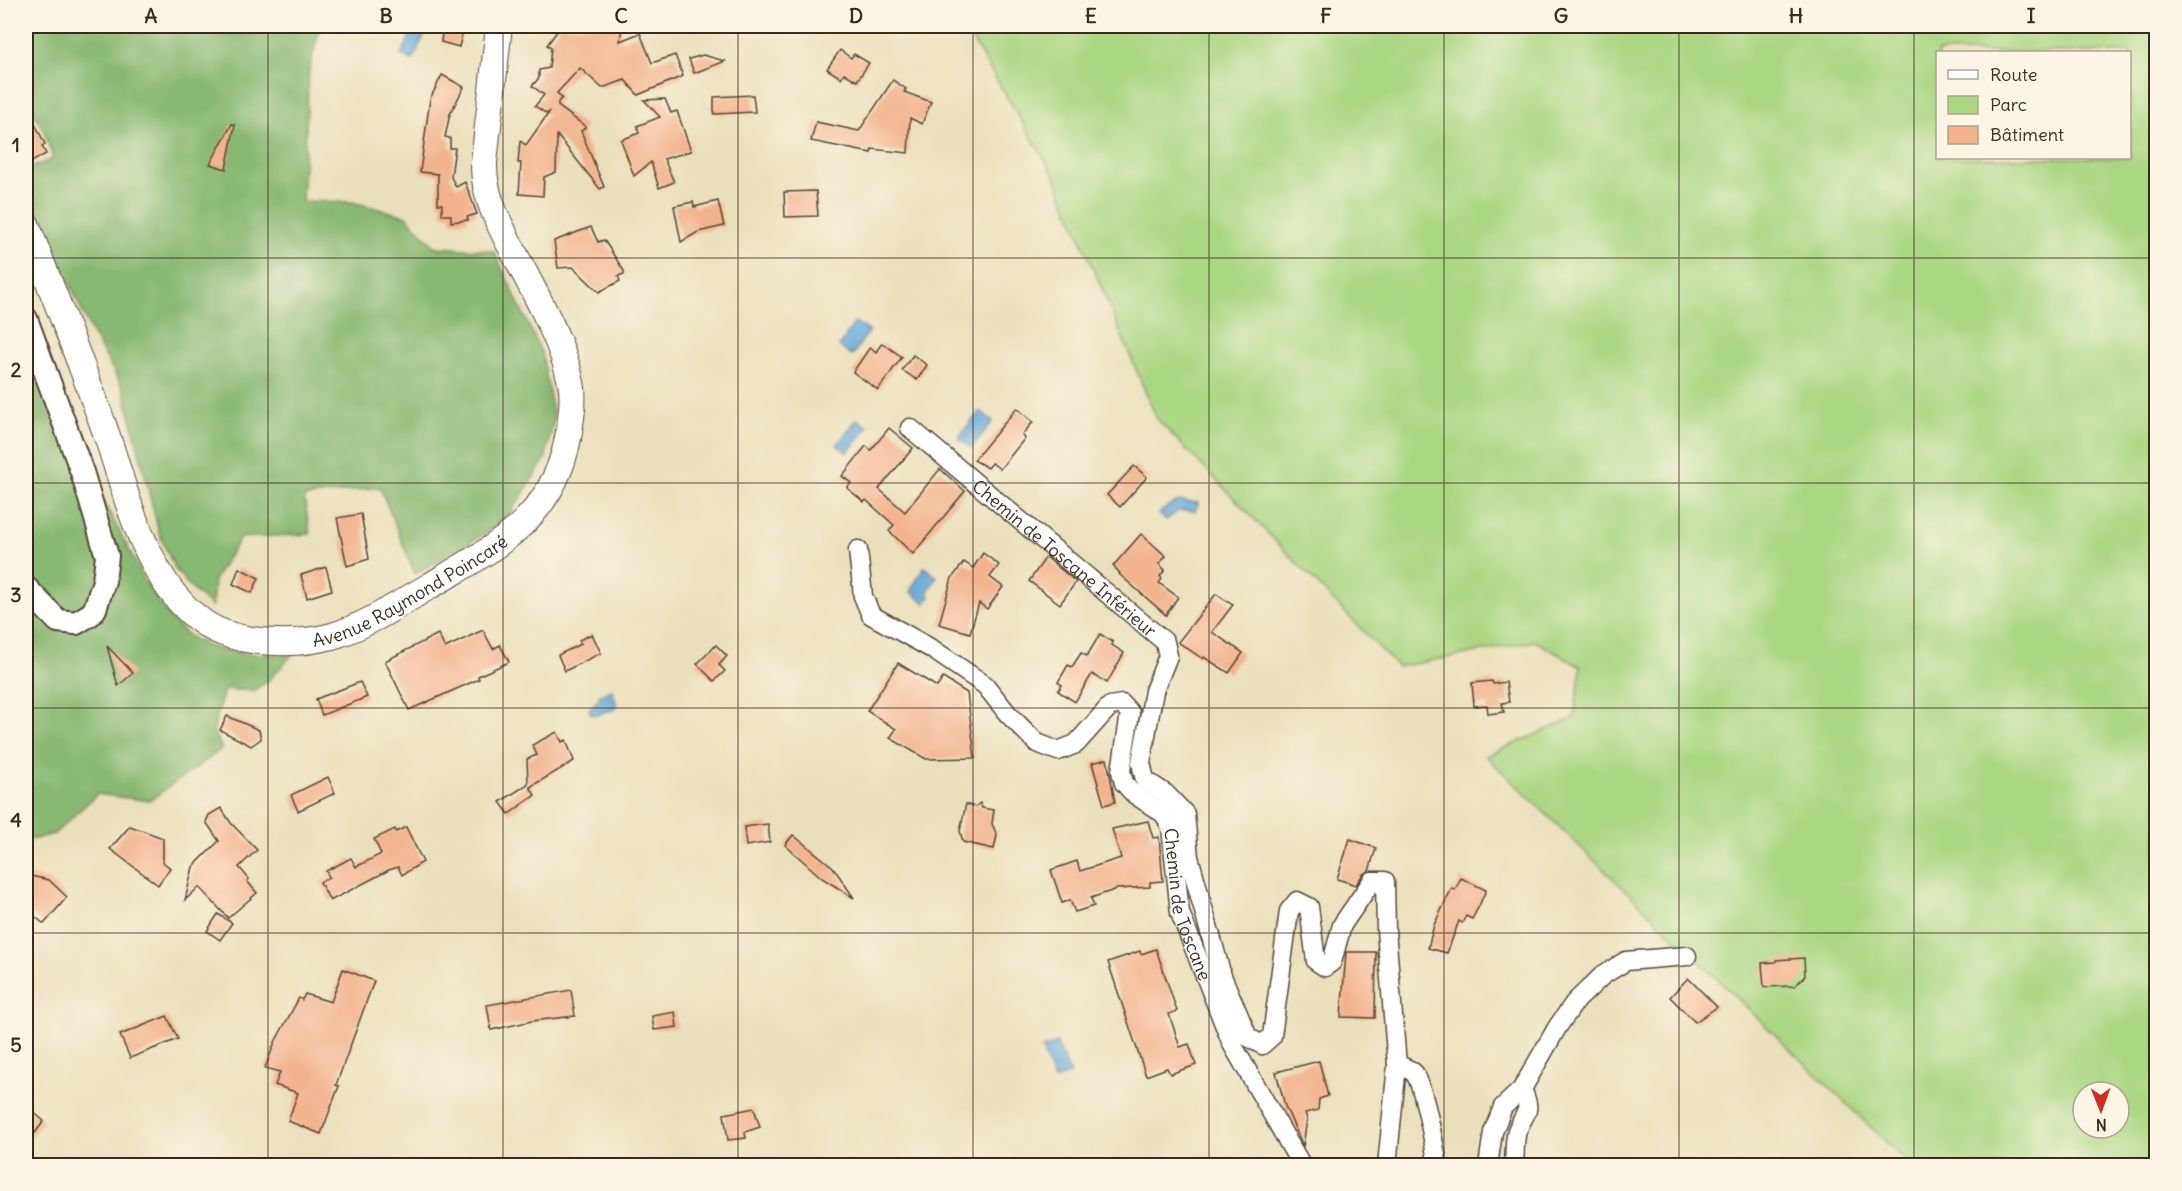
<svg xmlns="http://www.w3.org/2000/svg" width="2182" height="1191" font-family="Delius,sans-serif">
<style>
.green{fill:#abd783;stroke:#738050;stroke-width:1.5;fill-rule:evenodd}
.forest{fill:#88b871;stroke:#627148;stroke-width:1.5}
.water{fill:#64a9da;stroke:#506a7c;stroke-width:1.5}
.building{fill:#f3b38d}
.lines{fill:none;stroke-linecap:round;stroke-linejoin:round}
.minor-casing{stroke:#554536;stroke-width:21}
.tertiary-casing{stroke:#554536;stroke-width:26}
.secondary-casing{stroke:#554536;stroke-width:28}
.minor{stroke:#fff;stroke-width:18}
.tertiary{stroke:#fff;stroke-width:22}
.secondary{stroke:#fff;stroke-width:26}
.grid{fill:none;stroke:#3b2a1e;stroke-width:1.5;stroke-opacity:0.55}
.labels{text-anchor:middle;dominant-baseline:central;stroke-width:4.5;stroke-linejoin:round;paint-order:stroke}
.street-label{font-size:18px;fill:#3b2a1e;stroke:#fcf5e5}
.neatline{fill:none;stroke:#3b2a1e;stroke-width:2}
.grid-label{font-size:20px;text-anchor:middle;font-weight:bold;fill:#3b2a1e}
</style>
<rect width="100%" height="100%" fill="#fcf5e5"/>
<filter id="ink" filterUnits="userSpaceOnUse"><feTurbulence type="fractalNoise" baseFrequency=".0167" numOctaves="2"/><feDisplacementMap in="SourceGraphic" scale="12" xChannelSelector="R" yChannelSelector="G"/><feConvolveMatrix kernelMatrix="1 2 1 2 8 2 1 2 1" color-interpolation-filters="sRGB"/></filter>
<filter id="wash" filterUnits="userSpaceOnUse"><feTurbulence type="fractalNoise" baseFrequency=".008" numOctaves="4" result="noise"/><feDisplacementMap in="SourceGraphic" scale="24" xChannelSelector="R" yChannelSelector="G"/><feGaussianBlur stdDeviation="1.35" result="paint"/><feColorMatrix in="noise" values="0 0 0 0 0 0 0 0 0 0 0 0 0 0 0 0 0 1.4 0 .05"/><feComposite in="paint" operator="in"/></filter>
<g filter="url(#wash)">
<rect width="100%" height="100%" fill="#eadfbb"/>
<path class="green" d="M964,26H2156V1165H1910L1486,756L1574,718L1581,667L1535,641L1398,667L1157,419L1053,173ZM1938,52H2130V158H1938ZM2083,1092H2119V1128H2083Z"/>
<g class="forest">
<path d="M26,26H322L320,27L309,70L302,201L352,202L406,216L435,247L494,251L542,354L554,419L545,459L505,522L415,574L380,487L304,497L310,534L240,538L214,580L212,607L192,589L175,569L159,533L124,390L89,327L26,185V170L53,159L45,134L26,96Z"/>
<path d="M26,350L146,583C159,604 176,631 199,642C227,656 261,654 292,655L267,682L252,691L224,689L213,731L222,749L149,801L97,794L54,834L30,840L26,839Z"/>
</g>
<g class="water">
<path d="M414,28L425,33L413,60L401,55Z"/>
<path d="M855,322L869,331L852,356L839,346Z"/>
<path d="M980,411L993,421L971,448L958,438Z"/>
<path d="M857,419L868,427L847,453L837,445Z"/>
<path d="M1178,501L1199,503L1195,511H1178L1166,520L1159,514L1168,506Z"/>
<path d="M924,567L937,577L928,591L930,597L925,603L910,591Z"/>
<path d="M612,690L617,706L615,709L604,712L598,715L591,714L589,709L598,700L599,696Z"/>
<path d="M1057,1043L1070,1074L1054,1080L1042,1049Z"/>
</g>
<g id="blocks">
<g class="building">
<path d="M443,26H464L459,47L441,42Z"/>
<path d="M561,26H622L620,41L640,33L652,63L675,55L683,76L638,95L625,80L602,88L580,68L557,93L562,98L558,102V106L586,127L581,131L604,187L600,189L557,135L556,172L544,177L543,196L519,194L521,163H518L520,141L526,145L550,111L547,114L535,106L544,95L532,86L539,78V70L549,68L551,47L547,45Z"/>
<path d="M840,50L851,58L854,54L869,63L857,81L844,73L841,78L827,69Z"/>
<path d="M703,55L725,61L694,73L689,59Z"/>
<path d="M442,75L464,87L450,114L445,137L450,138V148H455L451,177L456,187L465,182L477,214L467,217L468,220L451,222V215H442V204H438V174L420,172L430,99Z"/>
<path d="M893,80L906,89L904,92L931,102L922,124L910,118L908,153L872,149L871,153L811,141L816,122L859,131Z"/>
<path d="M753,95L755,112L714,114V97Z"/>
<path d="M665,99L671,113L677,111L691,151L664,159L674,182L659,188L651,162L634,176L621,140L639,133L637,126L660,117L644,100Z"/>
<path d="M26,106L45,144L42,146L46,154L26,165Z"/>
<path d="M232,124L235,125L226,169L210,164Z"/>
<path d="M816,191L818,216L785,217L784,192Z"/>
<path d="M718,201L724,226L698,232L681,242L674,206L693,202L694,207Z"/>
<path d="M591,227L598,242L604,240L624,271V274L618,276L620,281L599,292L573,267L558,268L554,241Z"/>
<path d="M882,343L902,357L878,390L853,372L870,347L876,352Z"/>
<path d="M913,355L927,365L917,380L902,370Z"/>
<path d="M1017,408L1033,422L1022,435L1025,438L1000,469L992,463L988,468L974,460Z"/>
<path d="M889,428L913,448L879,489L905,512L940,469L965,491L913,554L889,531L894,525L866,500L864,502L847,488L851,483L842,476L866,446L871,450Z"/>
<path d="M1134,466L1147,477L1120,507L1107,495Z"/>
<path d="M361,514L369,559L347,566L337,518Z"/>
<path d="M1141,534L1166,556L1159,564L1165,570L1160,576L1162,579L1159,583L1178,597L1166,615L1119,574L1120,573L1113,566Z"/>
<path d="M983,553L999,565L990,577L1003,587L987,609L979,603L970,633L939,624L952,578L964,562L973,568Z"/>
<path d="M1046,557L1076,582L1060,604L1029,581Z"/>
<path d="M326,567L332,590L307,598L301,575Z"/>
<path d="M239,568L259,578L252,593L233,584Z"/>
<path d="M1216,594L1233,605L1212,632L1243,653L1229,673L1204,657L1203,659L1178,642Z"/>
<path d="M483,630L493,649L500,645L509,662L478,676L479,679L409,710L385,661L438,634L445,648Z"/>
<path d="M592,634L601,653L565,671L558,655L581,644L579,640Z"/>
<path d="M1100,634L1113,642L1112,645L1124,653L1107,683L1092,674L1075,702L1058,691L1062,685L1058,682L1068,665L1072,667L1081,653L1087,656Z"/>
<path d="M716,645L727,656L719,665L725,671L714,681L697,664Z"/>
<path d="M107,646L133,673L118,686Z"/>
<path d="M898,663L937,687L943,678L967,693L975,758L926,759L890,738L896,729L867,711Z"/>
<path d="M1492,681L1493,684L1506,682L1509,702L1502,703L1504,712L1488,714L1487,705L1474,706L1472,683Z"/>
<path d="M360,682L367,697L322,715L316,699Z"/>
<path d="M227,716L259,730L261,739L251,746L220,730Z"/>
<path d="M557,732L562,742L566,740L574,761L530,787L535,795L509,814L500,802L528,784L527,759L537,755L532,745Z"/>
<path d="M1107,759L1115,802L1104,805L1092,763Z"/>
<path d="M328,777L335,793L298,811L291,795Z"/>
<path d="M980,803L982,808L994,810L992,824L997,835L994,849L963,842L960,831L966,804L975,807Z"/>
<path d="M221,808L231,823L257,850L239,867L249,879L247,881L257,893L228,918L199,887L185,900L193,867L219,841L206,822L209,815Z"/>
<path d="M1148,821L1153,838L1159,837L1163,881L1150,882V887L1117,889L1091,898L1094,906L1075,912L1070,900L1062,903L1051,870L1077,861L1080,871L1121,858L1112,829Z"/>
<path d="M768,824L770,842L746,846L744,827Z"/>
<path d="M130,826L163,838V862L170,868L158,885L110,849Z"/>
<path d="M406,827L423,862L402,875L398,867L389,870L330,901L320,882L329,877L326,871L351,858L356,867L381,854L374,839L395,829L396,832Z"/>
<path d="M793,835L833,867L854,898L822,878L785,845Z"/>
<path d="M1350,839L1376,848L1369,871L1363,874L1356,885L1337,879Z"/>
<path d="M26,875L49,880L67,897L44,924L26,909Z"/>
<path d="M1461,878L1486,890L1479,906L1472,919L1466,916L1462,923L1459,921L1447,953L1428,948L1434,925L1452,888L1455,890Z"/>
<path d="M218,914L232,923L220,940L207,931Z"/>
<path d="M1156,949L1177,1011L1169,1014L1180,1047L1189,1044L1196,1065L1170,1074L1167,1068L1146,1076L1108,962L1140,951L1141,954Z"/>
<path d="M1346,952H1376L1375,1018L1341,1017Z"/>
<path d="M1804,958L1805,976L1795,986L1764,987L1762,963L1776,962V960Z"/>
<path d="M343,969L374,981L336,1085L339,1086L321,1134L288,1121L298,1093L275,1085L280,1072L265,1068L275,1042L299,998L302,1000L305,994L331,1002Z"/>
<path d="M1688,978L1717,1007L1695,1022L1670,997Z"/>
<path d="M571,990L575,1016L532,1021L491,1030L487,1005Z"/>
<path d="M675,1012L677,1027L654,1030L652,1016Z"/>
<path d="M167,1016L178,1039L130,1058L120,1035Z"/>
<path d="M1319,1061L1328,1096L1319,1099L1318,1110L1305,1113L1307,1119L1303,1146L1285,1106L1276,1072Z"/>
<path d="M26,1106L44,1121L26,1145Z"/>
<path d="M754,1108L760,1127L745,1132L746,1138L728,1140L724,1114Z"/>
</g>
</g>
</g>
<g filter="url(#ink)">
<use href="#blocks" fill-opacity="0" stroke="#554536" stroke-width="1.5"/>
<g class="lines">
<g class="minor-casing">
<g id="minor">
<path id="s1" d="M910,428L1165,642L1168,656L1154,691L1141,763L1145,780L1166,794L1185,814L1189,857L1222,976L1248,1037L1262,1045L1272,1036L1289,911L1297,901L1309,907L1316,961L1325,967L1332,962L1342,925L1372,881H1385L1386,930L1397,1065L1387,1166"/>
<path id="s2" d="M858,550L863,596L871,615L932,649L985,685L1008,714L1037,743L1058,751L1076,744L1110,706L1122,704L1130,713L1121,771L1124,783L1134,794L1164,814L1171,827L1180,913L1232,1044L1302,1166"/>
<path d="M1397,1065C1403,1067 1409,1068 1414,1073C1423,1082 1435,1149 1438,1166"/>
<path d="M1488,1166L1493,1132L1503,1107L1522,1089L1558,1026L1575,1002L1603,975L1626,961L1687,956"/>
<path d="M1514,1166C1515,1155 1514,1141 1517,1131C1525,1110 1533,1114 1522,1089"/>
</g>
</g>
<g class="tertiary-casing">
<path id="tertiary" d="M26,319L82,472L107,556L104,581L95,609L91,614L76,623L58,621L26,588"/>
</g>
<g class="secondary-casing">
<g id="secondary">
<path id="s3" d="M26,224C54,294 82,364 107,436C121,477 131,520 152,559C164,584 181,607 204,623C236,645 296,646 332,636C366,626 397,605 428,587C499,545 559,516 570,425C572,412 574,395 571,383C562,338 531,287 511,247C497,220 483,193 484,162L499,26"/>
</g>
</g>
<use href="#minor" class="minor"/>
<use href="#tertiary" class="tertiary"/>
<use href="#secondary" class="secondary"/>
</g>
</g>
<path class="grid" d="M268,26V1166M503,26V1166M738,26V1166M973,26V1166M1209,26V1166M1444,26V1166M1679,26V1166M1914,26V1166M26,258H2156M26,483H2156M26,708H2156M26,933H2156"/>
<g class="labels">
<g class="street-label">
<text stroke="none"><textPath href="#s1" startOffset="202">Chemin de Toscane Inférieur</textPath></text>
<text stroke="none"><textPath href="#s3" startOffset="663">Avenue Raymond Poincaré</textPath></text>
<text stroke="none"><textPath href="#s2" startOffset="612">Chemin de Toscane</textPath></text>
</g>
</g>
<rect width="2182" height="1191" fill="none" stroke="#fcf5e5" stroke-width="66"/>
<rect x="1936" y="51" width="195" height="108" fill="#fcf5e5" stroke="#afa495" stroke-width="1.5"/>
<rect x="1948" y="70" width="30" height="9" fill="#ffffff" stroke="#afa495" stroke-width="1.5"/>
<text x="1990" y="81" font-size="18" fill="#3b2a1e">Route</text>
<rect x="1948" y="96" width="30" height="18" fill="#abd783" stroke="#afa495" stroke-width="1.5"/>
<text x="1990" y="111" font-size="18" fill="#3b2a1e">Parc</text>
<rect x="1948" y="126" width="30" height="18" fill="#f3b38d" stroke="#afa495" stroke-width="1.5"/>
<text x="1990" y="141" font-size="18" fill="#3b2a1e">Bâtiment</text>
<g transform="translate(2101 1110) rotate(179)"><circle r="28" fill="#fcf5e5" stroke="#afa495" stroke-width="1.5"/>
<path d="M0-4.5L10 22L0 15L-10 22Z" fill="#c8321e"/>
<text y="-9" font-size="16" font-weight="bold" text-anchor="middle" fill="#3b2a1e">N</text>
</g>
<rect x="33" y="33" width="2116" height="1125" class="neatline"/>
<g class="grid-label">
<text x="151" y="23">A</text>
<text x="386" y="23">B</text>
<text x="621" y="23">C</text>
<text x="856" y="23">D</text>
<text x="1091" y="23">E</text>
<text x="1326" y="23">F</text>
<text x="1561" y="23">G</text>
<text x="1796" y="23">H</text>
<text x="2031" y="23">I</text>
<text x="16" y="152">1</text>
<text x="16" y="377">2</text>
<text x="16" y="602">3</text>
<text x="16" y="827">4</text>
<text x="16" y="1052">5</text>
</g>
</svg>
